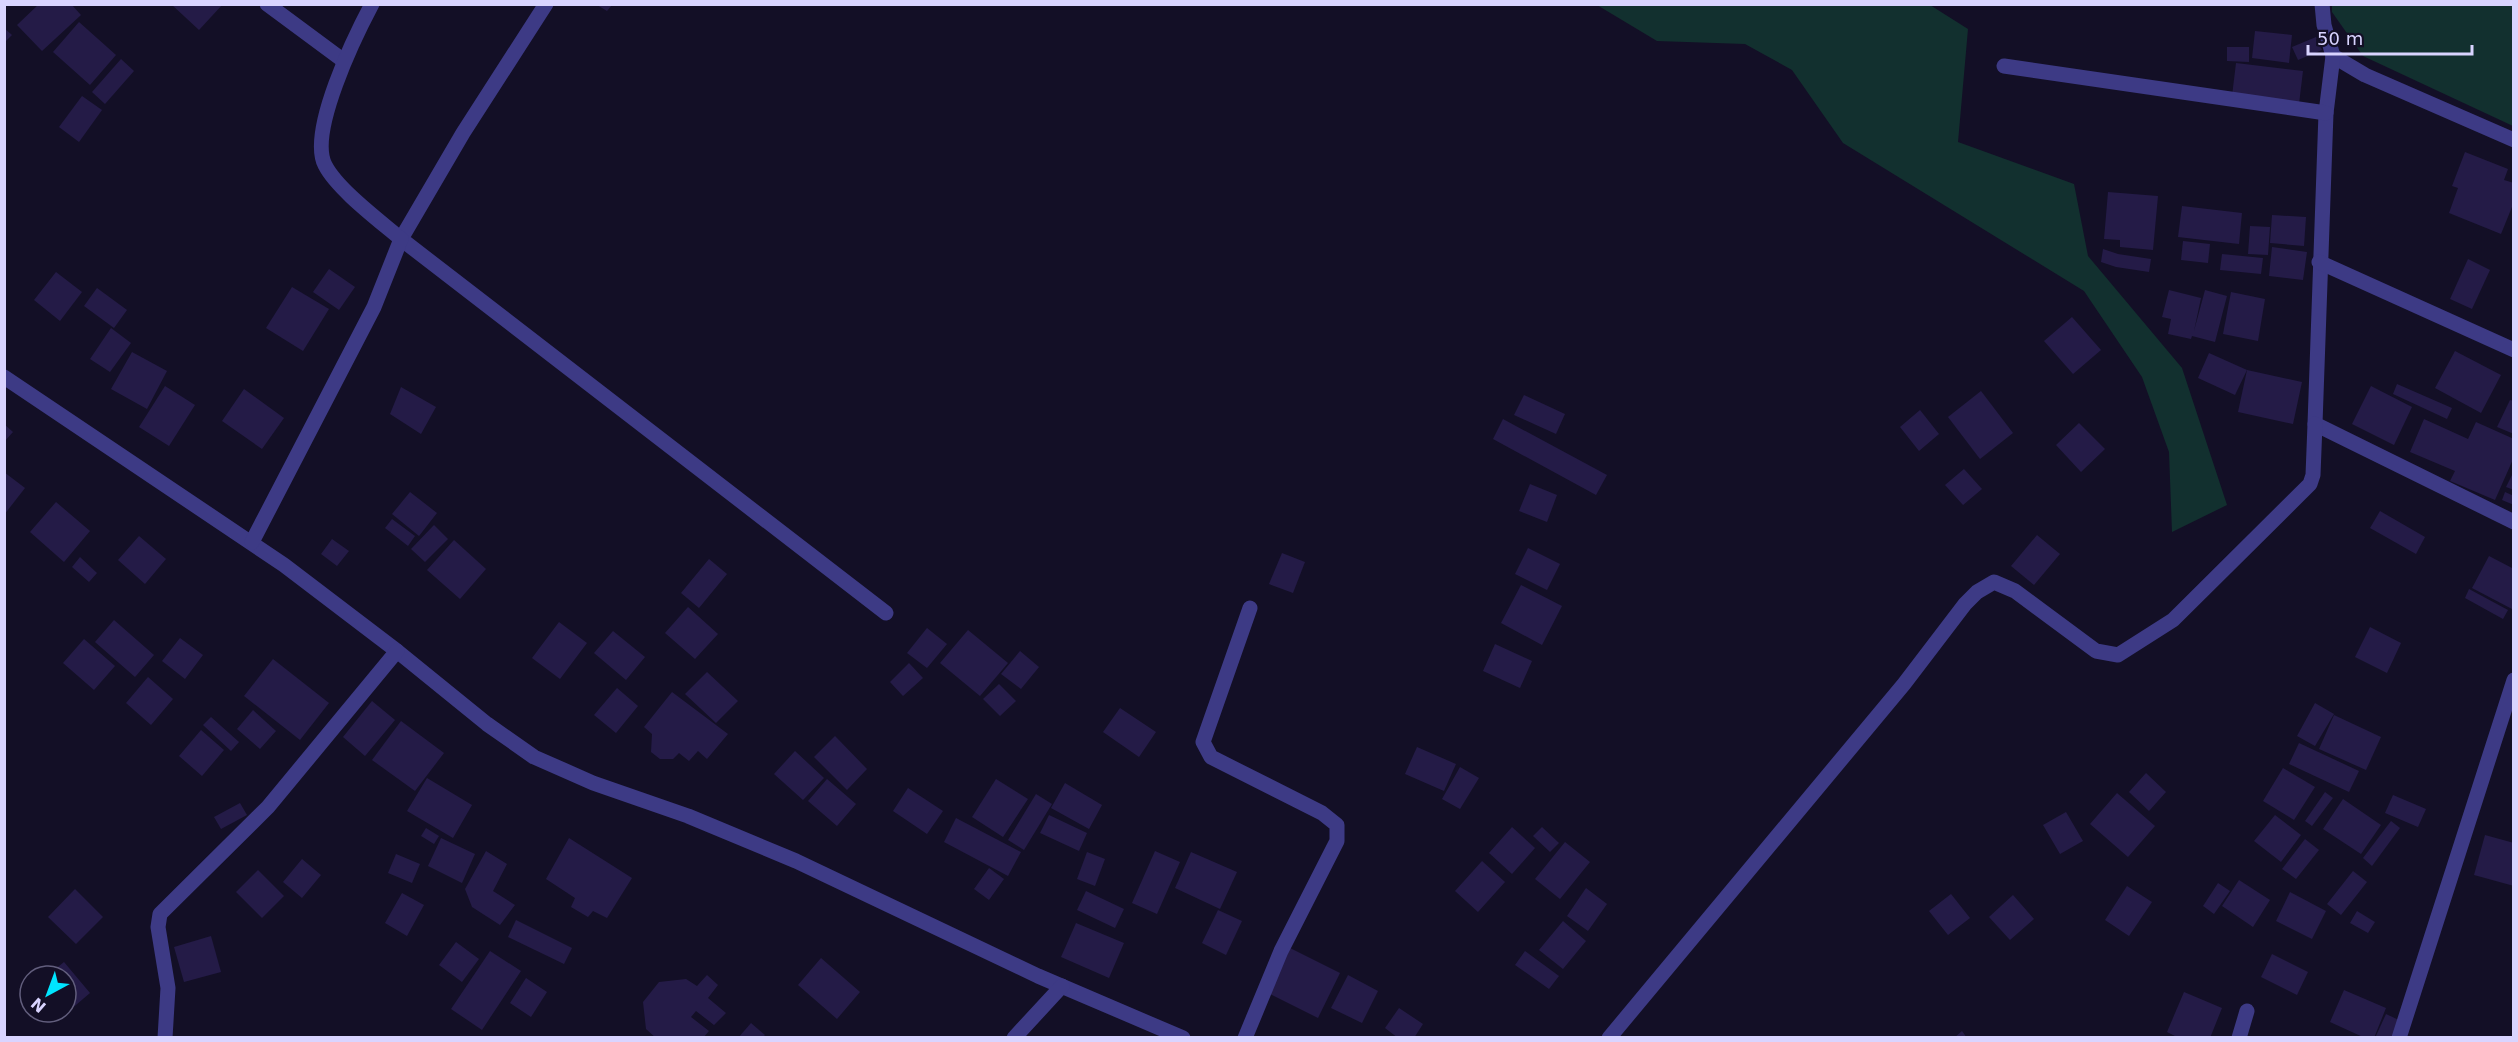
<svg xmlns="http://www.w3.org/2000/svg" width="2518" height="1042" font-family="'DejaVu Sans',sans-serif">
<style>
.green{fill:#12302f}
.building{fill:#241b47}
.lines{fill:none;stroke-linecap:round;stroke-linejoin:round}
.minor{stroke:#3d3a85;stroke-width:15}
</style>
<rect width="100%" height="100%" fill="#130f26"/>
<g class="green">
<path d="M1597,5H1930L1968,29L1958,142L2074,184L2088,256L2182,368L2227,505L2172,532L2169,452L2142,377L2084,291L1843,143L1792,70L1745,44L1657,41Z"/>
<path d="M2332,5H2513V126L2363,56L2332,12Z"/>
</g>
<g class="building">
<path d="M39,4H71L81,15L42,51L17,25Z"/>
<path d="M171,4H223L199,30Z"/>
<path d="M597,5H612L607,11Z"/>
<path d="M79,22L116,55L90,85L53,52Z"/>
<path d="M4,28L12,35L4,43Z"/>
<path d="M2255,31L2292,35L2289,63L2252,58Z"/>
<path d="M2316,37L2322,50L2298,60L2292,47Z"/>
<path d="M2227,47H2249V62L2227,61Z"/>
<path d="M121,59L134,71L105,104L92,92Z"/>
<path d="M2236,63L2303,71L2299,104L2232,96Z"/>
<path d="M82,96L102,110L79,142L59,127Z"/>
<path d="M2465,152L2508,169L2504,180L2514,183V202L2501,234L2449,213L2458,188L2452,186Z"/>
<path d="M2108,192L2158,196L2153,250L2120,247V240L2104,239Z"/>
<path d="M2182,206L2242,213L2239,244L2178,237Z"/>
<path d="M2272,215L2306,217L2304,246L2270,243Z"/>
<path d="M2250,226L2270,227L2268,255L2248,254Z"/>
<path d="M2183,241L2210,244L2208,263L2181,260Z"/>
<path d="M2272,247L2307,252L2303,280L2269,276Z"/>
<path d="M2103,249L2118,254L2151,259L2149,272L2116,267L2101,262Z"/>
<path d="M2222,254L2263,258L2261,274L2220,270Z"/>
<path d="M2468,259L2490,270L2472,309L2450,299Z"/>
<path d="M329,269L355,287L339,310L313,292Z"/>
<path d="M56,272L82,292L60,321L34,300Z"/>
<path d="M292,287L329,309L303,351L266,328Z"/>
<path d="M97,288L127,310L114,328L84,306Z"/>
<path d="M2169,290L2201,298L2194,331L2205,290L2227,296L2215,342L2192,336L2191,339L2168,334L2171,319L2162,317Z"/>
<path d="M2231,292L2265,299L2258,341L2223,334Z"/>
<path d="M2072,317L2101,350L2073,374L2044,341Z"/>
<path d="M111,328L131,343L110,372L90,359Z"/>
<path d="M2455,351L2501,375L2481,413L2435,388Z"/>
<path d="M132,352L167,371L147,409L111,389Z"/>
<path d="M2209,353L2247,370L2235,395L2198,378Z"/>
<path d="M2247,370L2302,382L2293,424L2238,412Z"/>
<path d="M2397,384L2452,408L2447,419L2393,394Z"/>
<path d="M165,386L195,405L169,446L139,427Z"/>
<path d="M2371,386L2412,407L2394,445L2352,424Z"/>
<path d="M401,387L436,407L421,434L390,414Z"/>
<path d="M244,389L284,418L262,449L222,421Z"/>
<path d="M1981,391L2013,433L1980,459L1948,417Z"/>
<path d="M1524,395L1565,414L1556,434L1514,415Z"/>
<path d="M2510,400L2514,401V434L2497,427Z"/>
<path d="M1920,410L1939,434L1919,451L1900,427Z"/>
<path d="M1503,419L1607,475L1596,495L1493,439Z"/>
<path d="M2424,419L2468,439L2476,422L2514,439V457L2495,500L2450,481L2455,471L2410,452Z"/>
<path d="M2079,423L2105,449L2081,472L2056,445Z"/>
<path d="M4,424L13,432L4,442Z"/>
<path d="M1964,469L1982,489L1963,505L1945,485Z"/>
<path d="M2514,471V490L2506,487Z"/>
<path d="M4,472L25,488L4,515Z"/>
<path d="M1530,484L1557,495L1547,522L1519,511Z"/>
<path d="M410,492L437,513L419,536L392,514Z"/>
<path d="M2505,492L2514,496V505L2502,500Z"/>
<path d="M56,502L90,531L64,562L30,532Z"/>
<path d="M2380,511L2425,537L2416,554L2370,528Z"/>
<path d="M392,519L415,536L408,546L385,528Z"/>
<path d="M434,525L448,539L425,562L411,549Z"/>
<path d="M2037,535L2060,554L2034,585L2011,566Z"/>
<path d="M139,536L166,559L145,584L118,560Z"/>
<path d="M332,539L349,551L337,566L321,554Z"/>
<path d="M454,540L486,569L460,599L427,570Z"/>
<path d="M1528,548L1560,564L1547,590L1515,574Z"/>
<path d="M1282,553L1305,562L1293,593L1269,584Z"/>
<path d="M2489,556L2514,569L2512,609L2472,588Z"/>
<path d="M80,557L97,573L89,582L72,567Z"/>
<path d="M709,559L727,574L699,608L681,593Z"/>
<path d="M1521,585L1562,606L1542,645L1501,623Z"/>
<path d="M2469,589L2508,610L2503,619L2465,598Z"/>
<path d="M688,607L718,634L695,659L665,633Z"/>
<path d="M114,620L154,655L135,677L95,642Z"/>
<path d="M559,622L587,643L560,679L532,658Z"/>
<path d="M2370,627L2401,643L2387,673L2355,657Z"/>
<path d="M927,628L947,644L927,668L907,653Z"/>
<path d="M968,630L1008,663L980,696L940,663Z"/>
<path d="M613,631L645,657L626,680L594,653Z"/>
<path d="M180,638L203,655L185,679L162,661Z"/>
<path d="M84,639L115,666L94,690L63,663Z"/>
<path d="M1495,644L1532,661L1520,688L1483,671Z"/>
<path d="M1020,651L1039,667L1021,689L1001,674Z"/>
<path d="M273,659L329,703L300,740L244,696Z"/>
<path d="M909,663L923,678L903,696L890,682Z"/>
<path d="M707,672L738,701L716,723L685,694Z"/>
<path d="M148,677L173,699L151,725L126,703Z"/>
<path d="M999,684L1016,701L1000,716L983,699Z"/>
<path d="M617,688L638,706L616,733L594,715Z"/>
<path d="M672,692L728,734L707,759L698,751L689,761L679,753L673,759H660L651,752L652,734L644,727Z"/>
<path d="M372,701L395,720L365,756L343,737Z"/>
<path d="M2315,703L2334,714L2315,746L2297,736Z"/>
<path d="M1120,708L1156,732L1139,757L1103,732Z"/>
<path d="M253,710L276,731L260,749L237,729Z"/>
<path d="M2334,715L2381,737L2366,770L2319,749Z"/>
<path d="M211,717L239,742L231,751L203,725Z"/>
<path d="M401,721L444,753L415,791L372,760Z"/>
<path d="M201,730L224,750L202,776L179,756Z"/>
<path d="M835,736L867,769L847,790L814,757Z"/>
<path d="M2299,743L2359,771L2349,792L2289,764Z"/>
<path d="M1417,747L1456,764L1444,791L1405,774Z"/>
<path d="M795,751L824,778L803,800L774,774Z"/>
<path d="M1460,767L1479,778L1460,809L1442,799Z"/>
<path d="M2283,768L2315,787L2294,820L2263,801Z"/>
<path d="M2146,773L2166,792L2149,811L2129,792Z"/>
<path d="M427,778L472,805L453,838L407,811Z"/>
<path d="M827,779L856,804L837,826L808,801Z"/>
<path d="M996,779L1028,799L1003,837L972,817Z"/>
<path d="M1065,783L1102,805L1089,829L1051,808Z"/>
<path d="M908,788L943,811L927,834L893,811Z"/>
<path d="M2325,792L2333,798L2312,826L2305,821Z"/>
<path d="M2117,793L2155,826L2128,857L2090,824Z"/>
<path d="M1036,794L1052,804L1024,850L1008,840Z"/>
<path d="M2393,795L2426,809L2418,827L2385,813Z"/>
<path d="M2343,799L2381,825L2361,854L2323,829Z"/>
<path d="M240,803L247,815L221,829L214,817Z"/>
<path d="M2066,812L2083,841L2060,854L2043,825Z"/>
<path d="M1049,815L1087,833L1079,851L1040,833Z"/>
<path d="M2275,815L2301,835L2281,862L2254,841Z"/>
<path d="M956,818L1021,852L1008,876L944,842Z"/>
<path d="M2391,821L2400,828L2372,866L2363,858Z"/>
<path d="M1512,827L1535,848L1512,874L1489,853Z"/>
<path d="M1542,827L1559,843L1550,852L1533,836Z"/>
<path d="M426,828L439,836L434,844L421,836Z"/>
<path d="M2485,835L2514,843V886L2474,875Z"/>
<path d="M441,838L475,854L462,883L428,866Z"/>
<path d="M569,838L632,878L607,918L593,911L588,917L571,907L575,898L546,879Z"/>
<path d="M2305,839L2319,850L2296,879L2282,869Z"/>
<path d="M1565,842L1590,862L1560,899L1535,879Z"/>
<path d="M486,851L507,864L493,891L515,905L500,925L472,907L465,889Z"/>
<path d="M1155,851L1180,862L1157,914L1132,903Z"/>
<path d="M1087,852L1105,859L1095,886L1077,879Z"/>
<path d="M1191,852L1237,872L1220,909L1175,888Z"/>
<path d="M396,854L420,864L412,883L388,873Z"/>
<path d="M302,859L321,875L302,898L283,882Z"/>
<path d="M1482,861L1505,882L1478,912L1455,891Z"/>
<path d="M989,868L1004,879L989,900L974,889Z"/>
<path d="M258,870L284,896L262,918L236,892Z"/>
<path d="M2353,871L2367,882L2341,915L2327,904Z"/>
<path d="M2239,880L2270,900L2253,927L2222,906Z"/>
<path d="M2218,883L2230,891L2214,914L2203,906Z"/>
<path d="M2127,886L2152,902L2129,936L2105,920Z"/>
<path d="M1586,888L1607,904L1588,931L1567,916Z"/>
<path d="M75,889L103,917L76,944L48,917Z"/>
<path d="M1086,891L1124,909L1115,928L1077,910Z"/>
<path d="M2290,892L2326,911L2312,939L2276,921Z"/>
<path d="M402,893L424,905L407,936L385,923Z"/>
<path d="M1951,894L1970,918L1948,935L1929,911Z"/>
<path d="M2013,895L2034,919L2010,940L1989,917Z"/>
<path d="M1218,910L1242,921L1226,955L1202,943Z"/>
<path d="M2357,911L2375,922L2368,933L2350,923Z"/>
<path d="M516,920L572,948L564,964L508,937Z"/>
<path d="M1563,921L1586,941L1563,969L1539,950Z"/>
<path d="M1076,923L1124,943L1109,978L1061,957Z"/>
<path d="M211,936L221,972L184,982L174,947Z"/>
<path d="M456,942L479,959L462,982L439,965Z"/>
<path d="M1288,947L1340,973L1318,1018L1266,992Z"/>
<path d="M490,951L521,971L482,1030L451,1009Z"/>
<path d="M1525,951L1559,976L1549,989L1515,965Z"/>
<path d="M2272,954L2308,972L2297,995L2261,977Z"/>
<path d="M821,958L860,992L837,1019L798,985Z"/>
<path d="M64,962L90,993L63,1016L60,1012H66V976H47Z"/>
<path d="M707,975L718,985L708,998L726,1013L714,1025L696,1011L691,1017L709,1031L703,1038H656L646,1029L643,1002L659,982L686,979L697,986Z"/>
<path d="M1348,975L1378,991L1362,1023L1331,1008Z"/>
<path d="M526,978L547,992L531,1017L510,1003Z"/>
<path d="M2344,990L2386,1008L2374,1038H2365L2330,1022Z"/>
<path d="M2184,992L2222,1008L2210,1038H2179L2167,1032Z"/>
<path d="M1399,1008L1423,1024L1414,1038H1398L1385,1028Z"/>
<path d="M2386,1014L2401,1021L2394,1038H2375Z"/>
<path d="M751,1023L765,1035L762,1038H738Z"/>
<path d="M1962,1031L1967,1038H1954Z"/>
</g>
<g class="lines">
<g class="minor">
<path d="M267,4L344,61"/>
<path d="M546,4L463,133L401,239L886,613"/>
<path d="M2322,4L2324,25L2333,56L2365,75L2514,140"/>
<path d="M2333,56L2326,113L2315,424L2514,522"/>
<path d="M2004,66L2326,113"/>
<path d="M2319,262L2514,350"/>
<path d="M4,377L284,565L397,651L487,724L534,757L593,783L688,816L796,861L1038,976L1183,1038"/>
<path d="M252,542L374,307L401,239C380,221 337,189 325,165C308,132 355,36 372,4"/>
<path d="M165,1038L168,988L158,927L160,914L268,807L397,651"/>
<path d="M1014,1038L1062,986"/>
<path d="M1245,1038L1281,951L1337,841V825L1322,813L1211,757L1203,742L1250,608"/>
<path d="M1609,1038L1904,684L1965,604L1977,592L1994,582L2015,591L2096,651L2118,655L2173,620L2310,484L2313,475L2315,424"/>
<path d="M2239,1038L2247,1011"/>
<path d="M2399,1038L2514,680"/>
</g>
</g>
<rect width="2518" height="1042" fill="none" stroke="#d9d4ff" stroke-width="12"/>
<g transform="translate(48 994) rotate(221)"><circle r="28" fill="#130f26" stroke="#625e7d" stroke-width="1.5"/>
<path d="M0-4.5L10 22L0 15L-10 22Z" fill="#00e5ff"/>
<text y="-9" font-size="16" font-weight="bold" text-anchor="middle" fill="#d9d4ff">N</text>
</g>
<path d="M2308 45v9h164v-9" fill="none" stroke="#d9d4ff" stroke-width="3"/>
<text x="2317" y="45" font-size="18" fill="#d9d4ff" stroke="#130f26" stroke-width="4.5" paint-order="stroke">50 m</text>
</svg>
